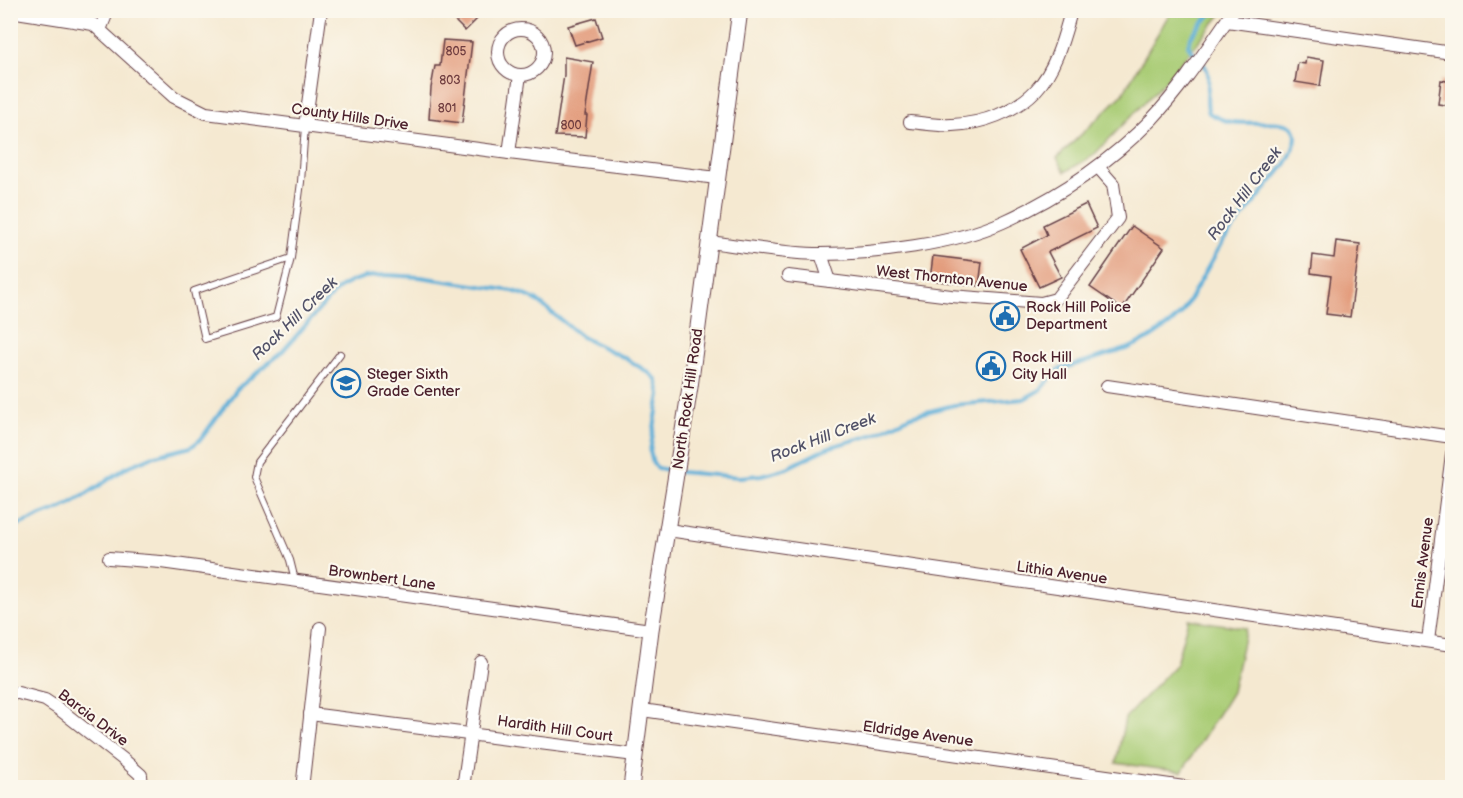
<svg xmlns="http://www.w3.org/2000/svg" width="1463" height="798" font-family="'Balsamiq Sans',sans-serif">
<style>
.green{fill:#a9cc75;stroke:#7a7650;stroke-width:1.5}
.lines{fill:none;stroke-linecap:round;stroke-linejoin:round}
.stream{stroke:#5dafd8;stroke-width:4}
.building{fill:#e39d7e}
.service-casing{stroke:#643d44;stroke-width:8}
.minor-casing{stroke:#643d44;stroke-width:14}
.tertiary-casing{stroke:#643d44;stroke-width:17}
.service{stroke:#fff;stroke-width:6}
.minor{stroke:#fff;stroke-width:12}
.tertiary{stroke:#fff;stroke-width:15}
.labels{text-anchor:middle;dominant-baseline:central;stroke-width:4.5;stroke-linejoin:round;paint-order:stroke}
.number-label{font-size:12px;fill:#703e40}
.street-label{font-size:15px;fill:#4a1f2b;stroke:#fbf7ec}
.poi-label{font-size:15px;fill:#4a1f2b;stroke:#fbf7ec;text-anchor:start}
.water-label{font-size:16px;font-style:italic;fill:#515168;stroke:#fbf7ec}
</style>
<rect width="100%" height="100%" fill="#fbf7ec"/>
<filter id="ink" filterUnits="userSpaceOnUse"><feTurbulence type="fractalNoise" baseFrequency=".0167" numOctaves="2"/><feDisplacementMap in="SourceGraphic" scale="12" xChannelSelector="R" yChannelSelector="G"/><feConvolveMatrix kernelMatrix="1 2 1 2 8 2 1 2 1" color-interpolation-filters="sRGB"/></filter>
<filter id="wash" filterUnits="userSpaceOnUse"><feTurbulence type="fractalNoise" baseFrequency=".008" numOctaves="4" result="noise"/><feDisplacementMap in="SourceGraphic" scale="24" xChannelSelector="R" yChannelSelector="G"/><feGaussianBlur stdDeviation="1.35" result="paint"/><feColorMatrix in="noise" values="0 0 0 0 0 0 0 0 0 0 0 0 0 0 0 0 0 1.4 0 .05"/><feComposite in="paint" operator="in"/></filter>
<g filter="url(#wash)">
<rect width="100%" height="100%" fill="#f5e9d1"/>
<g class="green">
<path d="M1171,11H1224L1168,78L1093,156L1065,172L1057,158L1122,95Z"/>
<path d="M1188,619L1246,628L1232,692L1182,772L1116,763L1125,718L1176,664Z"/>
</g>
<g class="lines">
<g class="stream">
<path d="M679,472L740,477L761,475L787,468L827,448L872,435L911,416L926,412L954,405L1024,399L1040,390L1058,370L1129,348L1150,338L1169,325L1182,313L1223,241L1285,165C1320,107 1264,127 1231,122C1222,120 1216,117 1209,113C1204,99 1210,86 1208,73C1206,62 1193,55 1188,45C1192,31 1205,20 1216,10"/>
<path d="M10,528L62,508L87,494L127,467L151,457L191,447L201,439L237,389L281,353L332,295L341,287L352,281L365,277L386,275L420,277L513,291L525,295L536,300L582,337L627,359L649,373L656,379L660,394L650,451L653,464L658,468L672,471"/>
</g>
</g>
<g id="blocks">
<g class="building">
<path d="M444,10H486L465,31Z"/>
<path d="M596,18L602,37L575,45L568,26Z"/>
<path d="M443,40L472,42L462,123L429,119L431,88L435,66H440Z"/>
<path d="M564,57L593,62L585,115H587L585,137L555,136L564,75Z"/>
<path d="M1306,57L1324,60L1320,86L1295,82L1298,63L1305,64Z"/>
<path d="M1441,80L1452,82V106L1438,104Z"/>
<path d="M1086,204L1097,228L1048,252L1061,277L1039,287L1020,249L1047,235L1043,225Z"/>
<path d="M1132,226L1164,248L1122,309L1090,287Z"/>
<path d="M1336,241L1360,244L1350,317L1326,314L1331,276L1311,273L1313,255L1334,258Z"/>
<path d="M933,256L982,262L979,286L930,280Z"/>
</g>
</g>
</g>
<g filter="url(#ink)">
<use href="#blocks" fill-opacity="0" stroke="#643d44" stroke-width="1.5"/>
<g class="lines">
<g class="service-casing">
<g id="service">
<path d="M291,258L276,317L205,339L194,291L291,258L301,182L305,126"/>
<path d="M295,580L290,560L254,477L257,462L340,354"/>
</g>
</g>
<g class="minor-casing">
<g id="minor">
<path d="M10,11L93,24L174,97L206,113L509,153L717,178"/>
<path d="M1227,21L1452,53"/>
<circle cx="521" cy="52" r="23"/>
<path d="M100,30L108,10"/>
<path d="M910,122C924,123 938,126 952,125C982,124 1015,112 1036,90C1055,70 1063,40 1070,15L1074,10"/>
<path d="M305,126L321,10"/>
<path d="M509,153L520,75"/>
<path d="M708,242C745,246 783,254 821,254C875,254 955,244 1003,222C1058,197 1110,162 1152,119C1183,86 1208,47 1234,10"/>
<path d="M821,254L830,281L951,296L1041,303L1056,299L1118,218L1113,184L1098,167"/>
<path d="M788,276L830,281"/>
<path d="M1107,386L1452,437"/>
<path d="M668,530L1452,645"/>
<path d="M109,558L161,562L651,630"/>
<path d="M1428,641L1452,454"/>
<path d="M10,693H18L45,700L63,712L124,760L141,775L142,788"/>
<path d="M642,710L1191,788"/>
<path d="M310,714L635,755"/>
<path d="M303,780L320,628"/>
<path d="M463,788L481,662"/>
</g>
</g>
<g class="tertiary-casing">
<path id="tertiary" d="M631,788L651,630L690,387L740,10"/>
</g>
<use href="#service" class="service"/>
<use href="#minor" class="minor"/>
<use href="#tertiary" class="tertiary"/>
</g>
</g>
<defs>
<g id="civic-ring" transform="scale(1.5)"><circle r="9.5" fill="#fbf7ec" stroke="#1f6fb2" stroke-width="1.5"/><path d="M-.6-6.5H3V-4.5H.6V-3L4-1V1h2V6H-6V1h2V-1L-.6-3ZM-1.2 2.5V6h2.4V2.5Z" fill="#1f6fb2"/></g>
<g id="school-ring" transform="scale(1.5)"><circle r="9.5" fill="#fbf7ec" stroke="#1f6fb2" stroke-width="1.5"/><path d="M0-5L7-2L0 1L-7-2ZM-4 1L0 2.5L4 1V4Q0 6-4 4Z" fill="#1f6fb2"/></g>
</defs>
<g fill-rule="evenodd">
<use href="#civic-ring" x="1005" y="316"/>
<use href="#civic-ring" x="991" y="366"/>
<use href="#school-ring" x="346" y="383"/>
</g>
<g class="labels">
<g class="number-label">
<text x="456" y="51">805</text>
<text x="450" y="80">803</text>
<text x="447" y="108">801</text>
<text x="571" y="125">800</text>
</g>
<g class="street-label">
<text transform="translate(350 117) rotate(8)">County Hills Drive</text>
<text transform="translate(952 279) rotate(6)">West Thornton Avenue</text>
<text transform="translate(688 399) rotate(-82)">North Rock Hill Road</text>
<text transform="translate(1423 563) rotate(-83)">Ennis Avenue</text>
<text transform="translate(1062 573) rotate(8)">Lithia Avenue</text>
<text transform="translate(382 578) rotate(8)">Brownbert Lane</text>
<text transform="translate(93 718) rotate(37)">Barcia Drive</text>
<text transform="translate(555 729) rotate(8)">Hardith Hill Court</text>
<text transform="translate(918 734) rotate(8)">Eldridge Avenue</text>
</g>
<g class="poi-label">
<text x="1026" y="307">Rock Hill Police<tspan x="1026" dy="17">Department</tspan></text>
<text x="1012" y="357">Rock Hill<tspan x="1012" dy="17">City Hall</tspan></text>
<text x="367" y="374">Steger Sixth<tspan x="367" dy="17">Grade Center</tspan></text>
</g>
<g class="water-label">
<text transform="translate(1245 194) rotate(-53)">Rock Hill Creek</text>
<text transform="translate(295 319) rotate(-44)">Rock Hill Creek</text>
<text transform="translate(823 438) rotate(-21)">Rock Hill Creek</text>
</g>
</g>
<rect width="1463" height="798" fill="none" stroke="#fbf7ec" stroke-width="36"/>
</svg>
